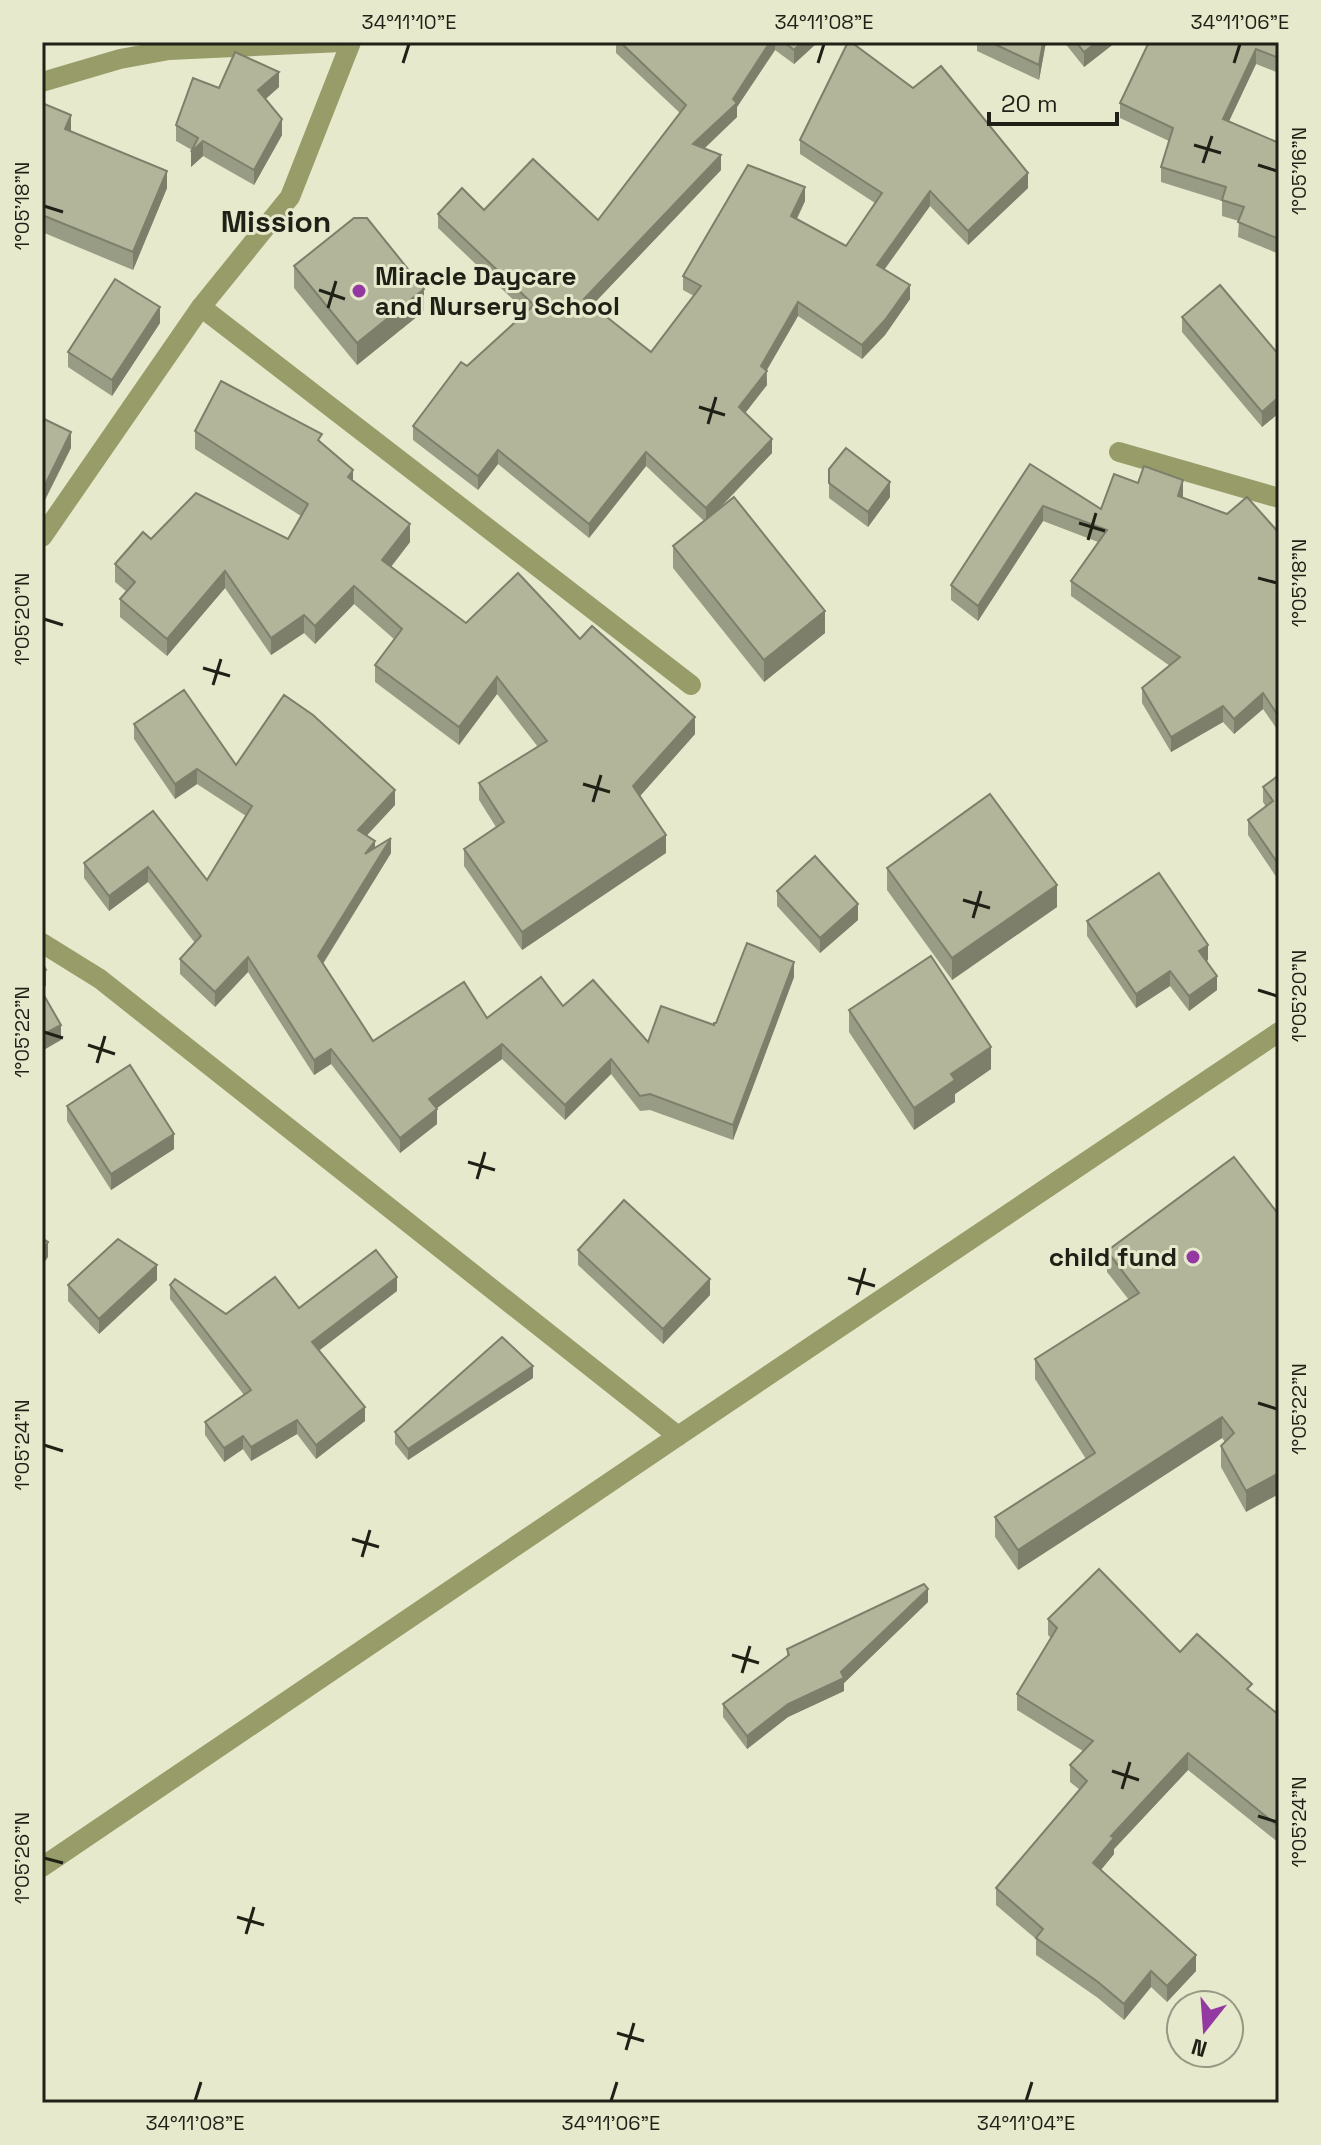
<svg xmlns="http://www.w3.org/2000/svg" width="1321" height="2145" font-family="'Space Grotesk',sans-serif">
<style>
.lines{fill:none;stroke-linecap:round;stroke-linejoin:round}
.minor{stroke:#979c68;stroke-width:20}
.wall{fill:#999c84}
.shaded-wall{fill:#7d7f6b}
.building{fill:#b2b599;stroke:#7d7f6b;stroke-width:2}
.ticks{fill:none;stroke:#1f2016;stroke-width:3}
.poi-dot{fill:#9438a2;stroke:#e6e9cc;stroke-width:3}
.labels{text-anchor:middle;dominant-baseline:central;stroke-width:6;stroke-linejoin:round;paint-order:stroke}
.poi-label{font-size:26px;font-weight:bold;fill:#1f2016;stroke:#e6e9cc;text-anchor:start}
.quarter-label{font-size:30px;font-weight:bold;fill:#1f2016;stroke:#e6e9cc}
.neatline{fill:none;stroke:#1f2016;stroke-width:3}
.ticks-label{font-size:20px;text-anchor:middle;fill:#1f2016}
</style>
<rect width="100%" height="100%" fill="#e6e9cc"/>
<g class="lines">
<g class="minor">
<path d="M42,82L120,59L169,50L342,42"/>
<path d="M201,307L691,685"/>
<path d="M1119,452L1279,498"/>
<path d="M42,537L201,307L290,197L351,42"/>
<path d="M42,943L100,979L678,1436"/>
<path d="M42,1867L678,1436L1279,1032"/>
</g>
</g>
<g class="wall">
<path d="M616,42H818L794,64L775,50L737,107V117L704,149L721,170L592,305L651,352L694,296L683,290V276L805,201L797,219L846,246L875,203L800,154V140L1028,188L968,245L930,206L885,269L910,299L885,335L862,359L798,316L767,370V385L745,413L772,453L719,509L825,633L764,682L673,568V546L704,521L646,466L589,538L498,464L478,490L413,440V426L467,366L526,312L438,228V214L484,210L598,220L680,113L616,53Z"/>
<path d="M977,42H1046L1039,80L977,51Z"/>
<path d="M1064,42H1116L1084,67Z"/>
<path d="M1149,42H1279V73L1256,64L1229,121L1279,143V254L1238,237L1239,221L1222,216V201L1161,182V167L1169,141L1120,118V103Z"/>
<path d="M279,87L265,99L282,135L254,185L203,156L191,167L192,150L176,141V125L219,88Z"/>
<path d="M42,103L71,132L167,188L133,270L42,232Z"/>
<path d="M294,266L424,311L357,365L294,288Z"/>
<path d="M1182,317L1279,355V413L1262,427L1182,332Z"/>
<path d="M160,323L112,396L68,367V352Z"/>
<path d="M195,431L322,443L353,481L410,542L391,567L466,623L580,639L695,734L640,796L666,853L522,950L464,866V849L496,827L479,800V783L538,747L497,694L459,745L375,682V665L394,639L354,604L315,644L304,633L271,655L225,588L167,656L120,617V599L127,592L115,582V564L151,539H288L301,516L195,449Z"/>
<path d="M1030,464L1101,509L1138,483L1183,496L1182,498L1279,533V732L1263,709L1234,734L1223,722L1171,752L1142,703V688L1170,666L1071,596V581L1098,542L1043,521L978,621L951,600V585Z"/>
<path d="M829,469L890,497L868,527L829,498Z"/>
<path d="M134,724L236,765L395,805L367,835L375,848L391,853L323,964L373,1041L487,1018L563,1006L648,1042L714,1025L794,977L733,1140L650,1110L640,1111L611,1074L565,1120L502,1059L436,1109L437,1124L400,1153L331,1064L314,1075L248,972L215,1007L180,974V959L195,943L148,882L109,911L84,878V863L153,811L207,880L246,816L197,784L175,799L134,739Z"/>
<path d="M1279,775V881L1248,835V820L1266,807L1263,802V787Z"/>
<path d="M887,868L1057,907L952,980L887,890Z"/>
<path d="M777,891L858,920L820,953L777,906Z"/>
<path d="M1087,921L1208,960L1206,961L1217,990L1189,1011L1170,986L1136,1008L1087,936Z"/>
<path d="M849,1010L991,1069L955,1094V1102L914,1130L849,1032Z"/>
<path d="M67,1106L174,1149L111,1190L67,1121Z"/>
<path d="M1279,1215L1246,1512L1221,1467V1446L1225,1442L1222,1438L1018,1570L995,1537V1517L1086,1459L1035,1379V1359L1129,1300L1107,1272V1251Z"/>
<path d="M578,1250L710,1295L663,1344L578,1265Z"/>
<path d="M157,1280L99,1334L68,1301V1285Z"/>
<path d="M170,1285L226,1314L299,1308L397,1291L319,1350L365,1421L316,1459L297,1434L251,1461L243,1449L224,1462L205,1435V1422L244,1395L170,1299Z"/>
<path d="M533,1378L408,1460L395,1444V1432Z"/>
<path d="M928,1602L844,1683V1691L788,1717L747,1749L723,1717V1704L787,1657V1649Z"/>
<path d="M1048,1619L1180,1652L1252,1693L1279,1715V1843L1188,1770L1114,1849V1854L1101,1870L1196,1971L1167,2002L1151,1987L1124,2020L1098,1998L1036,1955V1939L996,1905V1888L1080,1790L1070,1782V1765L1083,1751L1017,1710V1694L1051,1638L1048,1635Z"/>
</g>
<g class="shaded-wall">
<path d="M770,42H775V50L737,107V117L693,159V144L733,99Z"/>
<path d="M802,42H818L794,64V50Z"/>
<path d="M1043,42H1046L1039,80V65Z"/>
<path d="M1097,42H1116L1084,67V52Z"/>
<path d="M1256,49V64L1223,134V119Z"/>
<path d="M279,72V87L258,106V90Z"/>
<path d="M71,115V132L65,129Z"/>
<path d="M282,119V135L254,185V170Z"/>
<path d="M203,141V156L191,167V152Z"/>
<path d="M721,155V170L584,314V299Z"/>
<path d="M167,171V188L133,270V252Z"/>
<path d="M1028,173V188L968,245V231Z"/>
<path d="M805,187V201L791,230V216Z"/>
<path d="M930,191V206L877,279V265Z"/>
<path d="M910,285V299L885,335L862,359V345Z"/>
<path d="M424,289V311L357,365V343Z"/>
<path d="M798,302V316L766,371L767,385L739,421V407Z"/>
<path d="M160,307V323L112,396V380Z"/>
<path d="M1279,397V413L1262,427V412Z"/>
<path d="M71,432V448L42,506V491Z"/>
<path d="M772,439V453L706,522V508Z"/>
<path d="M498,450V464L478,490V476Z"/>
<path d="M646,452V466L589,538V524Z"/>
<path d="M353,470V487L348,477Z"/>
<path d="M1183,480V496L1178,511V496Z"/>
<path d="M890,482V497L868,527V512Z"/>
<path d="M1043,506V521L978,621V606Z"/>
<path d="M410,524V542L382,578V560Z"/>
<path d="M225,571V588L167,656V639Z"/>
<path d="M354,586V604L315,644V626Z"/>
<path d="M825,611V633L764,682V660Z"/>
<path d="M304,615V633L271,655V638Z"/>
<path d="M497,677V694L459,745V727Z"/>
<path d="M1263,693V709L1234,734V719Z"/>
<path d="M1223,706V722L1171,752V737Z"/>
<path d="M695,717V734L633,804V786Z"/>
<path d="M197,769V784L175,799V784Z"/>
<path d="M395,790V805L358,845V830Z"/>
<path d="M666,835V853L522,950V932Z"/>
<path d="M391,838V853L318,971V956Z"/>
<path d="M375,841V856L365,854Z"/>
<path d="M148,867V882L109,911V896Z"/>
<path d="M1057,885V907L952,980V958Z"/>
<path d="M858,904V920L820,953V938Z"/>
<path d="M1208,945V960L1199,966V951Z"/>
<path d="M248,957V972L215,1007V992Z"/>
<path d="M794,962V977L733,1140V1125Z"/>
<path d="M46,970V986L42,988V972Z"/>
<path d="M1170,971V986L1136,1008V994Z"/>
<path d="M1217,976V990L1189,1011V996Z"/>
<path d="M61,1025V1040L42,1051V1035Z"/>
<path d="M502,1044V1059L429,1114V1099Z"/>
<path d="M991,1047V1069L955,1094V1102L914,1130V1108L951,1074Z"/>
<path d="M331,1049V1064L314,1075V1060Z"/>
<path d="M611,1059V1074L565,1120V1105Z"/>
<path d="M437,1109V1124L400,1153V1138Z"/>
<path d="M174,1134V1149L111,1190V1174Z"/>
<path d="M45,1188V1204L42,1208V1193Z"/>
<path d="M48,1242V1257L42,1266V1251Z"/>
<path d="M157,1265V1280L99,1334V1319Z"/>
<path d="M397,1277V1291L312,1356V1342Z"/>
<path d="M710,1279V1295L663,1344V1329Z"/>
<path d="M533,1366V1378L408,1460V1449Z"/>
<path d="M365,1407V1421L316,1459V1445Z"/>
<path d="M1222,1417V1438L1018,1570V1550Z"/>
<path d="M297,1420V1434L251,1461V1447Z"/>
<path d="M243,1436V1449L224,1462V1448Z"/>
<path d="M1279,1473V1494L1246,1512V1491Z"/>
<path d="M928,1589V1602L844,1683V1691L788,1717L747,1749V1736L788,1704L841,1672Z"/>
<path d="M1188,1753V1770L1114,1849V1854L1093,1879V1863L1111,1836Z"/>
<path d="M1196,1955V1971L1167,2002V1986Z"/>
<path d="M1151,1971V1987L1124,2020V2004Z"/>
</g>
<g class="building">
<path d="M620,42H770L733,99L737,103L693,144L721,155L584,299L651,352L701,286L683,276L748,165L805,187L791,216L846,246L882,193L800,140L848,42H851L913,88L941,66L1028,173L968,231L930,191L877,265L910,285L885,320L862,345L798,302L761,366L767,371L739,407L772,439L706,508L646,452L589,524L498,450L478,476L413,426L461,362L467,366L534,305L438,214L462,188L484,210L533,159L598,220L686,105Z"/>
<path d="M784,42H802L794,50Z"/>
<path d="M990,42H1043L1039,65Z"/>
<path d="M1076,42H1097L1084,52Z"/>
<path d="M1149,42H1279V58L1256,49L1223,119L1279,143V239L1238,222L1244,207L1222,200L1226,187L1161,167L1173,128L1120,103Z"/>
<path d="M235,52L279,72L258,90L282,119L254,170L203,141L191,152L198,138L176,125L193,78L219,88Z"/>
<path d="M42,103L71,115L65,129L167,171L133,252L42,215Z"/>
<path d="M354,218H367L424,289L357,343L294,266Z"/>
<path d="M115,279L160,307L112,380L68,352Z"/>
<path d="M1220,285L1279,355V397L1262,412L1182,317Z"/>
<path d="M221,381L322,434L318,440L353,470L348,477L410,524L382,560L466,623L518,573L580,639L592,626L695,717L633,786L666,835L522,932L464,849L504,822L479,783L547,741L497,677L459,727L375,665L402,629L354,586L315,626L304,615L271,638L225,571L167,639L120,599L135,582L115,564L143,532L151,539L196,493L288,539L308,504L195,431Z"/>
<path d="M42,418L71,432L42,491Z"/>
<path d="M846,448L890,482L868,512L829,483V469Z"/>
<path d="M1030,464L1101,509L1114,474L1138,483L1144,466L1183,480L1178,496L1227,514L1247,497L1279,533V717L1263,693L1234,719L1223,706L1171,737L1142,688L1180,657L1071,581L1107,530L1043,506L978,606L951,585Z"/>
<path d="M734,497L825,611L764,660L673,546Z"/>
<path d="M184,690L236,765L284,695L313,715L395,790L358,830L375,841L365,854L391,838L318,956L373,1041L464,982L487,1018L541,977L563,1006L593,980L648,1042L661,1006L714,1025V1023H716L747,943L794,962L733,1125L650,1094L640,1096L611,1059L565,1105L502,1044L429,1099L437,1109L400,1138L331,1049L314,1060L248,957L215,992L180,959L201,936L148,867L109,896L84,863L153,811L207,880L252,806L197,769L175,784L134,724Z"/>
<path d="M1279,775V865L1248,820L1273,801L1263,787Z"/>
<path d="M990,794L1057,885L952,958L887,868Z"/>
<path d="M815,856L858,904L820,938L777,891Z"/>
<path d="M1159,873L1208,945L1199,951L1217,976L1189,996L1170,971L1136,994L1087,921Z"/>
<path d="M931,956L991,1047L951,1074L955,1080L914,1108L849,1010Z"/>
<path d="M42,962L46,970L42,972Z"/>
<path d="M42,992L61,1025L42,1035Z"/>
<path d="M130,1065L174,1134L111,1174L67,1106Z"/>
<path d="M1234,1157L1279,1215V1473L1246,1491L1221,1446L1234,1433L1222,1417L1018,1550L995,1517L1095,1453L1035,1359L1139,1293L1107,1251Z"/>
<path d="M624,1200L710,1279L663,1329L578,1250Z"/>
<path d="M42,1238L48,1242L42,1251Z"/>
<path d="M118,1239L157,1265L99,1319L68,1285Z"/>
<path d="M376,1250L397,1277L312,1342L365,1407L316,1445L297,1420L251,1447L243,1436L224,1448L205,1422L251,1390L170,1285L175,1279L226,1314L275,1277L299,1308Z"/>
<path d="M502,1337L533,1366L408,1449L395,1432Z"/>
<path d="M1099,1569L1180,1652L1197,1634L1252,1684L1247,1689L1279,1715V1827L1188,1753L1111,1836L1114,1838L1093,1863L1196,1955L1167,1986L1151,1971L1124,2004L1098,1982L1036,1938L1043,1929L996,1888L1087,1781L1070,1765L1093,1741L1017,1694L1057,1628L1048,1619Z"/>
<path d="M924,1584L928,1589L841,1672L844,1678L788,1704L747,1736L723,1704L789,1655L787,1649Z"/>
</g>
<path class="ticks" d="M403,63L409,44M818,63L824,44M1234,63L1240,44M1194,145L1221,153M1203,163L1212,136M1258,165L1277,171M44,206L63,212M319,290L345,299M328,308L336,281M699,407L725,415M708,424L716,397M1079,523L1105,531M1088,540L1096,513M1258,578L1277,583M44,619L63,625M203,668L230,676M213,685L221,659M583,784L610,792M593,802L601,775M963,900L990,908M973,918L981,891M1258,990L1277,996M44,1032L63,1038M88,1045L115,1054M97,1063L105,1036M468,1162L495,1170M477,1179L485,1152M848,1278L875,1286M857,1295L865,1268M1258,1403L1277,1409M44,1445L63,1451M352,1539L379,1547M362,1557L370,1530M732,1655L759,1663M742,1673L750,1646M1112,1771L1139,1780M1122,1789L1130,1762M1258,1816L1277,1822M44,1858L63,1863M237,1917L264,1925M246,1934L254,1907M617,2033L644,2041M626,2050L634,2023M195,2101L201,2082M611,2101L617,2082M1026,2101L1032,2082"/>
<g class="poi-dot">
<circle cx="359" cy="291" r="8"/>
<circle cx="1193" cy="1257" r="8"/>
</g>
<g class="labels">
<g class="poi-label">
<text x="375" y="276">Miracle Daycare<tspan x="375" dy="30">and Nursery School</tspan></text>
<text x="1177" y="1257" text-anchor="end">child fund</text>
</g>
<g class="quarter-label">
<text x="276" y="221">Mission</text>
</g>
</g>
<rect width="1321" height="2145" fill="none" stroke="#e6e9cc" stroke-width="88"/>
<g transform="translate(1205 2029) rotate(197)"><circle r="38" fill="#e6e9cc" stroke="#969983" stroke-width="2"/>
<path d="M0-6L14 30L0 20L-14 30Z" fill="#9438a2"/>
<text y="-12" font-size="22" font-weight="bold" text-anchor="middle" fill="#1f2016">N</text>
</g>
<path d="M989 112v12h128v-12" fill="none" stroke="#1f2016" stroke-width="4"/>
<text x="1001" y="112" font-size="24" fill="#1f2016" stroke="#e6e9cc" stroke-width="6" paint-order="stroke">20 m</text>
<rect x="44" y="44" width="1233" height="2057" class="neatline"/>
<g class="ticks-label">
<text x="409" y="29">34°11'10"E</text>
<text x="824" y="29">34°11'08"E</text>
<text x="1240" y="29">34°11'06"E</text>
<text transform="translate(1299 171) rotate(-90)" y="7">1°05'16"N</text>
<text transform="translate(22 206) rotate(-90)" y="7">1°05'18"N</text>
<text transform="translate(1299 583) rotate(-90)" y="7">1°05'18"N</text>
<text transform="translate(22 619) rotate(-90)" y="7">1°05'20"N</text>
<text transform="translate(1299 996) rotate(-90)" y="7">1°05'20"N</text>
<text transform="translate(22 1032) rotate(-90)" y="7">1°05'22"N</text>
<text transform="translate(1299 1409) rotate(-90)" y="7">1°05'22"N</text>
<text transform="translate(22 1445) rotate(-90)" y="7">1°05'24"N</text>
<text transform="translate(1299 1822) rotate(-90)" y="7">1°05'24"N</text>
<text transform="translate(22 1858) rotate(-90)" y="7">1°05'26"N</text>
<text x="195" y="2130">34°11'08"E</text>
<text x="611" y="2130">34°11'06"E</text>
<text x="1026" y="2130">34°11'04"E</text>
</g>
</svg>
